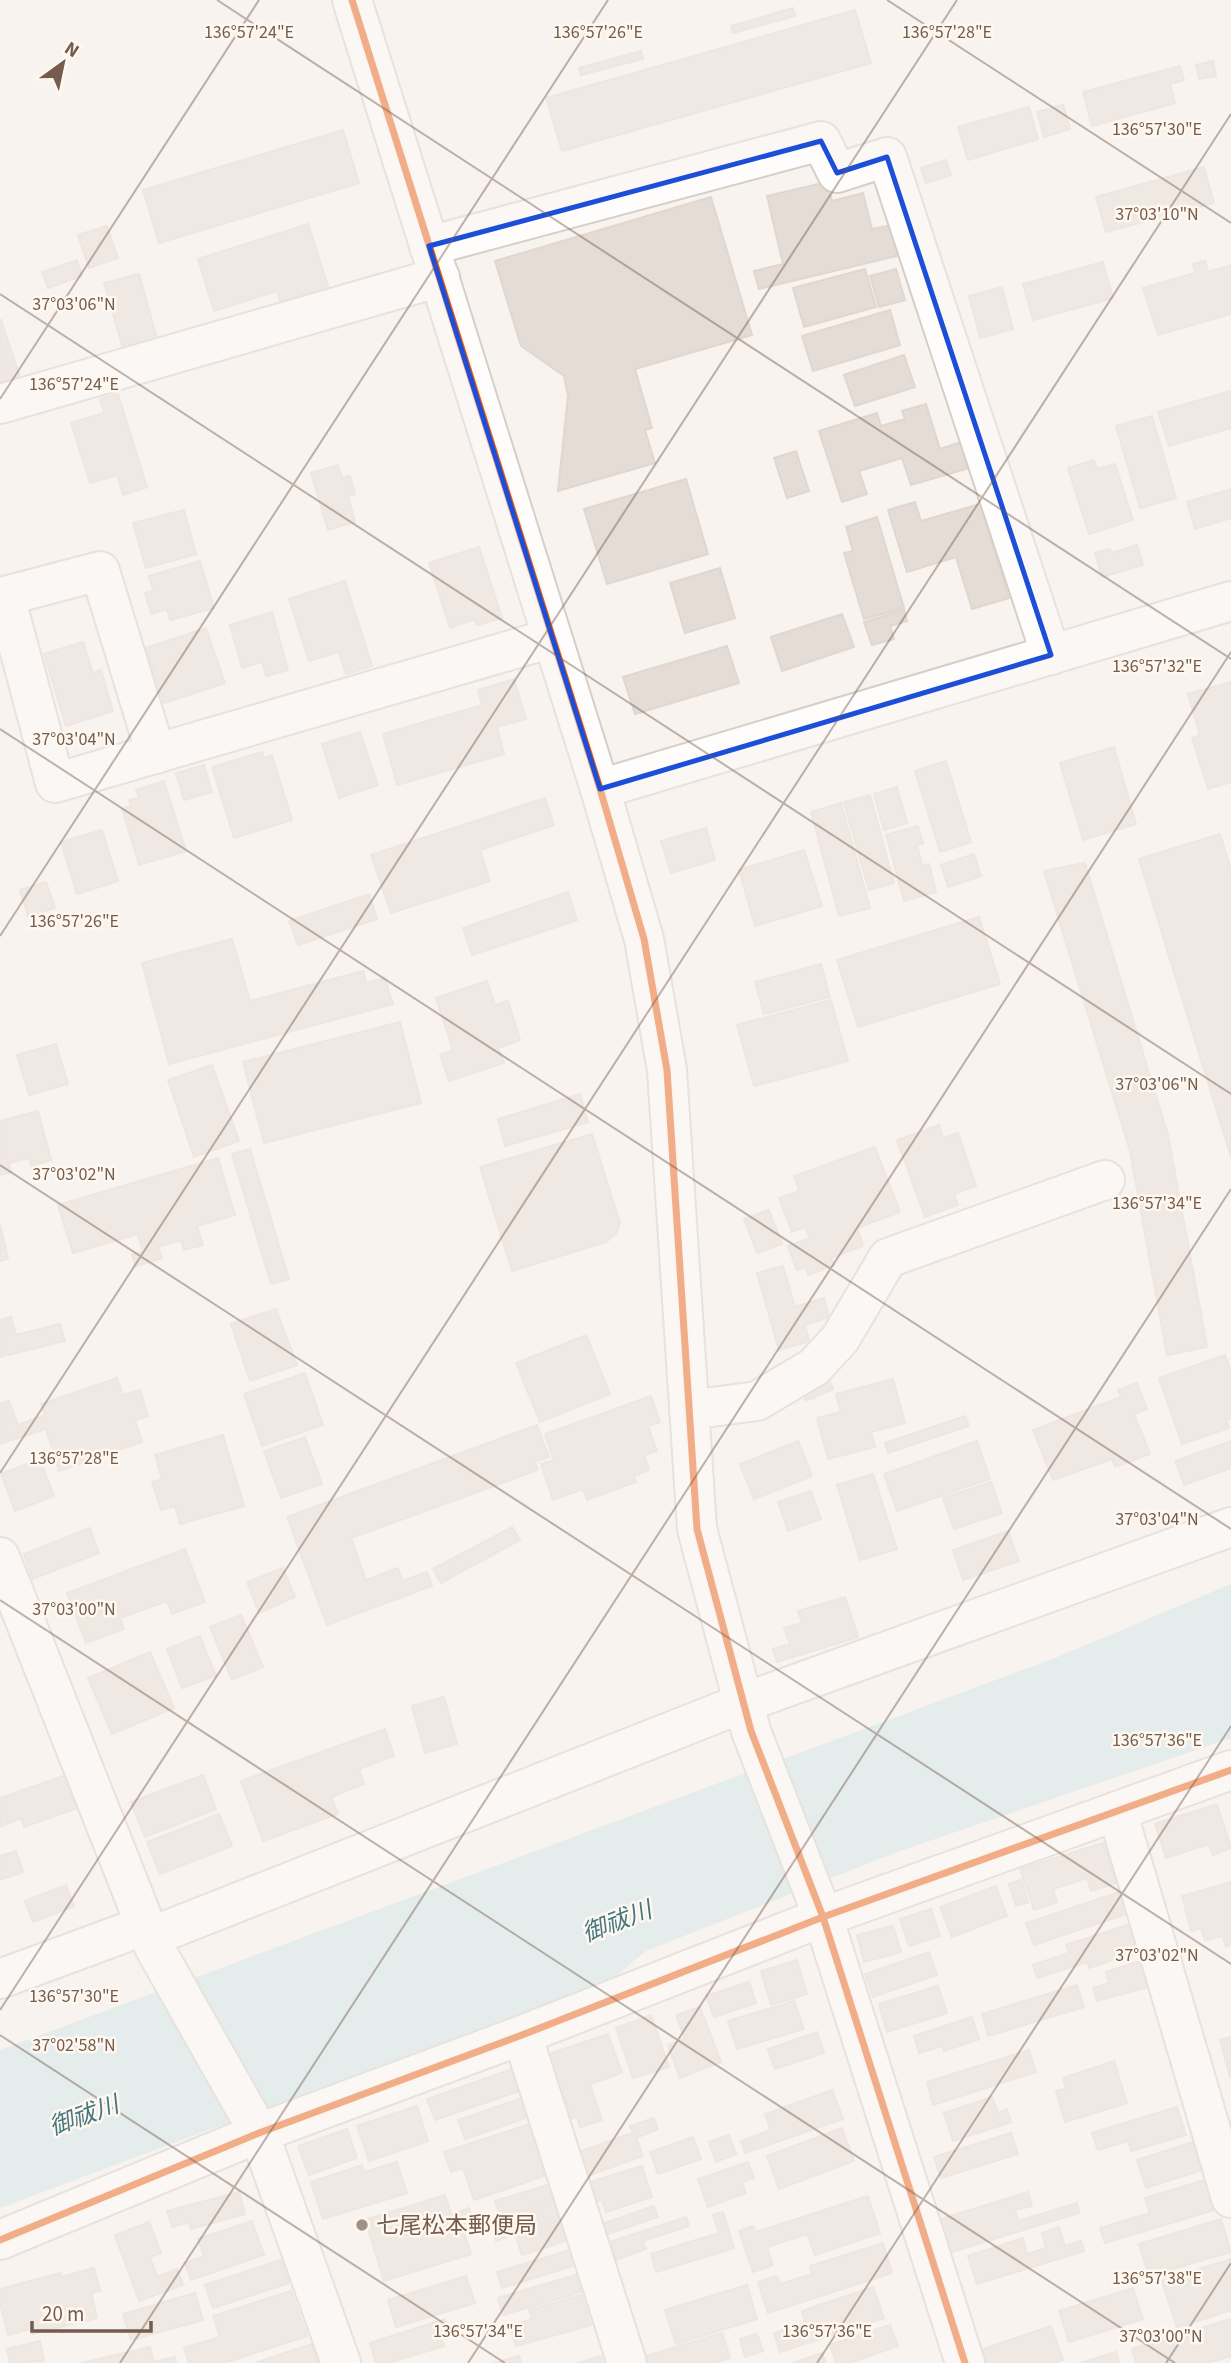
<svg xmlns="http://www.w3.org/2000/svg" width="1231" height="2363" font-family="'Source Sans 3','Noto Sans JP',sans-serif">
<style>
.water{fill:#cfe5e8}
.building{fill:#e4dcd5;stroke:#e0d7d0;stroke-width:2}
.lines{fill:none;stroke-linecap:round;stroke-linejoin:round}
.minor-casing{stroke:#d5cfc9;stroke-width:42}
.minor{stroke:#fefdfc;stroke-width:38}
.cycleway-casing{stroke:#fef8f0;stroke-width:11}
.cycleway{stroke:#e8590c;stroke-width:7}
.marked{fill:none;stroke:#1d4ed8;stroke-width:5;stroke-linejoin:round}
.ticks{fill:none;stroke:#755c4e;stroke-width:2;stroke-opacity:0.45}
.poi-dot{fill:#a39186;stroke:#fef8f0;stroke-width:2.5}
.labels{text-anchor:middle;dominant-baseline:central;stroke-width:5;stroke-linejoin:round;paint-order:stroke}
.poi-label{font-size:23px;fill:#755c4e;stroke:#fef8f0;text-anchor:start}
.water-label{font-size:24px;font-style:italic;fill:#457780;stroke:#fef8f0}
.ticks-label{font-size:18px;text-anchor:middle;fill:#755c4e;stroke:#fef8f0;stroke-width:5;stroke-linejoin:round;paint-order:stroke}
</style>
<rect width="100%" height="100%" fill="#f8f3ee"/>
<path class="water" d="M1231,1584V1738L900,1851L646,1951L612,1979L0,2208V2050L1055,1658Z"/>
<g class="building">
<path d="M793,8L795,16L733,33L731,26Z"/>
<path d="M855,10L871,63L562,151L546,98Z"/>
<path d="M641,51L643,59L581,75L579,68Z"/>
<path d="M1213,61L1216,76L1199,79L1196,65Z"/>
<path d="M1180,66L1184,80L1170,84L1175,103L1092,126L1083,92Z"/>
<path d="M1063,105L1070,129L1044,137L1037,112Z"/>
<path d="M1029,107L1038,139L968,160L958,127Z"/>
<path d="M343,130L359,183L159,243L143,190Z"/>
<path d="M946,160L951,175L926,183L921,168Z"/>
<path d="M1204,167L1214,203L1106,232L1096,197Z"/>
<path d="M827,182L832,201L863,193L872,229L893,225L901,255L759,289L754,271L783,264L767,196Z"/>
<path d="M711,197L752,335L635,369L652,428L645,430L655,463L558,491L568,396L564,376L521,346L495,261Z"/>
<path d="M308,224L329,289L281,304L277,291L214,311L198,259Z"/>
<path d="M107,226L118,258L89,268L78,235Z"/>
<path d="M77,260L82,276L48,288L42,272Z"/>
<path d="M1205,261L1208,272L1231,265V314L1158,335L1143,288L1195,273L1193,264Z"/>
<path d="M1103,262L1113,298L1033,320L1023,284Z"/>
<path d="M865,269L876,307L804,327L793,288Z"/>
<path d="M896,269L905,300L879,307L870,276Z"/>
<path d="M139,274L158,342L124,352L104,283Z"/>
<path d="M1002,287L1013,329L980,338L969,296Z"/>
<path d="M890,310L900,345L813,371L802,336Z"/>
<path d="M1,320L22,383L0,391V321Z"/>
<path d="M904,355L915,387L855,406L844,375Z"/>
<path d="M1231,391V428L1169,446L1158,412Z"/>
<path d="M118,394L147,487L123,495L117,475L90,483L71,423L104,413L100,399Z"/>
<path d="M926,404L940,449L961,442L969,468L911,485L902,458L859,471L867,494L842,502L819,431L877,413L881,426L905,419L902,411Z"/>
<path d="M1152,416L1176,498L1140,508L1116,426Z"/>
<path d="M796,451L809,491L787,498L774,458Z"/>
<path d="M1094,460L1097,469L1115,464L1133,520L1089,534L1068,468Z"/>
<path d="M338,465L342,478L350,476L355,494L348,496L355,522L328,530L311,473Z"/>
<path d="M686,479L708,554L607,584L584,509Z"/>
<path d="M1231,489V518L1195,529L1187,502Z"/>
<path d="M915,502L921,521L980,504L1009,598L972,609L956,557L907,572L888,510Z"/>
<path d="M184,510L196,554L146,568L133,523Z"/>
<path d="M877,517L904,608L864,619L844,553L853,551L846,527Z"/>
<path d="M1137,545L1143,565L1102,577L1095,553L1110,549L1111,553Z"/>
<path d="M479,547L502,618L477,625L475,619L450,628L429,563Z"/>
<path d="M200,561L214,608L170,620L167,609L151,614L145,593L153,591L149,576Z"/>
<path d="M720,568L735,618L685,633L670,583Z"/>
<path d="M345,581L372,666L346,674L339,652L309,661L289,599Z"/>
<path d="M904,610L907,621L890,626L894,639L872,645L864,622Z"/>
<path d="M272,612L288,670L266,676L262,662L242,668L230,625Z"/>
<path d="M842,614L854,647L782,671L771,637Z"/>
<path d="M206,628L225,683L164,703L146,648Z"/>
<path d="M83,642L93,673L101,670L113,711L66,726L44,654Z"/>
<path d="M727,646L739,683L635,714L623,677Z"/>
<path d="M514,679L526,719L497,727L504,754L397,785L383,734L482,705L478,690Z"/>
<path d="M1231,682V782L1208,789L1192,738L1200,735L1188,694Z"/>
<path d="M360,732L378,785L339,798L322,744Z"/>
<path d="M1114,747L1136,824L1083,840L1060,763Z"/>
<path d="M262,752L264,758L272,755L292,820L234,838L212,767Z"/>
<path d="M946,761L971,842L940,852L915,771Z"/>
<path d="M204,765L212,792L184,800L176,773Z"/>
<path d="M164,781L186,851L139,865L122,809L131,806L129,800L139,798L136,790Z"/>
<path d="M897,787L907,823L884,830L874,794Z"/>
<path d="M870,795L894,883L869,890L844,802Z"/>
<path d="M545,798L554,825L480,850L490,881L391,913L371,855Z"/>
<path d="M841,803L870,908L839,916L811,812Z"/>
<path d="M918,826L923,843L917,845L922,866L929,864L936,892L904,901L886,835Z"/>
<path d="M706,828L715,860L671,873L661,841Z"/>
<path d="M102,830L118,881L77,894L61,842Z"/>
<path d="M1220,834L1231,870V1157L1139,859Z"/>
<path d="M804,850L822,906L755,926L739,870Z"/>
<path d="M974,854L981,876L948,887L941,865Z"/>
<path d="M1085,863L1168,1135L1207,1347L1167,1355L1130,1151L1044,871Z"/>
<path d="M46,882L55,908L28,916L20,890Z"/>
<path d="M568,892L577,920L472,955L463,928Z"/>
<path d="M369,894L377,919L298,945L289,921Z"/>
<path d="M979,917L1000,984L858,1027L837,960Z"/>
<path d="M232,939L250,1001L363,971L366,983L385,978L393,1004L169,1064L142,963Z"/>
<path d="M821,964L830,997L764,1014L755,982Z"/>
<path d="M487,981L495,1005L508,1001L520,1040L498,1048L504,1063L449,1081L440,1055L453,1050L436,998Z"/>
<path d="M831,1000L848,1061L754,1086L737,1025Z"/>
<path d="M400,1022L421,1103L264,1143L243,1062Z"/>
<path d="M56,1044L68,1084L29,1095L17,1055Z"/>
<path d="M212,1065L239,1141L194,1157L168,1080Z"/>
<path d="M580,1094L588,1122L505,1146L498,1119Z"/>
<path d="M38,1111L51,1160L31,1166L29,1158L9,1163L11,1172L0,1175V1121Z"/>
<path d="M939,1125L943,1138L958,1133L976,1186L954,1194L958,1205L925,1217L897,1140Z"/>
<path d="M592,1134L620,1223L616,1234L606,1242L512,1271L480,1167Z"/>
<path d="M875,1147L900,1212L857,1228L863,1246L831,1258L834,1265L808,1275L805,1267L797,1270L788,1246L810,1238L805,1227L792,1232L779,1198L799,1191L794,1176Z"/>
<path d="M250,1149L289,1279L271,1284L232,1154Z"/>
<path d="M218,1158L235,1215L197,1226L203,1245L184,1250L181,1240L158,1247L162,1258L136,1266L132,1255L143,1252L138,1234L73,1253L58,1205Z"/>
<path d="M769,1210L782,1244L757,1253L744,1219Z"/>
<path d="M0,1224L8,1259L0,1261Z"/>
<path d="M783,1266L795,1307L824,1298L829,1317L805,1325L809,1341L779,1350L757,1273Z"/>
<path d="M276,1309L297,1365L250,1381L231,1324Z"/>
<path d="M11,1317L16,1335L60,1324L65,1341L0,1357V1320Z"/>
<path d="M586,1335L610,1394L540,1422L516,1363Z"/>
<path d="M1225,1355L1231,1371V1418L1226,1420L1229,1428L1182,1444L1159,1378Z"/>
<path d="M305,1373L323,1425L262,1446L244,1394Z"/>
<path d="M826,1373L833,1389L806,1401L799,1386Z"/>
<path d="M117,1378L123,1395L140,1390L148,1416L135,1420L142,1442L59,1471L46,1429L0,1444V1404L9,1401L18,1425L45,1415L41,1404Z"/>
<path d="M893,1379L905,1423L871,1432L875,1447L828,1459L817,1418L841,1412L836,1394Z"/>
<path d="M1137,1383L1147,1409L1134,1414L1150,1454L1115,1467L1112,1459L1053,1480L1033,1430L1121,1397L1118,1390Z"/>
<path d="M651,1396L660,1422L648,1426L657,1451L644,1455L649,1470L634,1476L636,1482L587,1500L583,1489L553,1500L541,1464L554,1460L545,1434Z"/>
<path d="M965,1416L969,1426L888,1453L885,1443Z"/>
<path d="M537,1425L549,1457L535,1462L538,1470L351,1538L366,1580L398,1568L402,1581L427,1572L432,1586L327,1625L287,1517Z"/>
<path d="M223,1435L244,1506L180,1524L175,1506L161,1510L152,1482L162,1479L155,1455Z"/>
<path d="M305,1437L322,1484L281,1498L264,1451Z"/>
<path d="M798,1441L812,1476L754,1499L740,1464Z"/>
<path d="M977,1441L990,1479L897,1511L884,1474Z"/>
<path d="M1231,1441V1468L1184,1485L1175,1461Z"/>
<path d="M40,1459L54,1496L15,1511L1,1474Z"/>
<path d="M873,1474L897,1549L860,1560L837,1485Z"/>
<path d="M991,1482L1002,1513L954,1529L943,1498Z"/>
<path d="M811,1491L821,1519L788,1531L778,1502Z"/>
<path d="M512,1527L520,1540L441,1583L433,1569Z"/>
<path d="M90,1528L99,1553L33,1579L24,1554Z"/>
<path d="M1008,1531L1019,1561L963,1580L953,1550Z"/>
<path d="M185,1549L205,1602L172,1614L167,1601L120,1618L124,1629L86,1643L67,1593Z"/>
<path d="M283,1568L295,1597L259,1613L247,1582Z"/>
<path d="M845,1597L858,1637L777,1662L773,1649L790,1644L784,1628L802,1623L798,1611Z"/>
<path d="M241,1615L263,1667L232,1680L210,1627Z"/>
<path d="M200,1636L216,1676L182,1688L167,1649Z"/>
<path d="M150,1652L174,1708L112,1734L88,1678Z"/>
<path d="M444,1697L457,1744L425,1753L412,1706Z"/>
<path d="M385,1729L394,1756L359,1769L364,1784L331,1797L338,1814L263,1841L241,1781Z"/>
<path d="M69,1774L81,1807L24,1827L21,1818L1,1826L0,1798Z"/>
<path d="M203,1775L216,1809L145,1837L131,1802Z"/>
<path d="M1217,1804L1231,1848L1213,1855L1209,1844L1166,1858L1155,1824Z"/>
<path d="M219,1814L232,1846L160,1874L147,1842Z"/>
<path d="M1103,1843L1117,1883L1091,1891L1087,1878L1053,1889L1057,1902L1034,1910L1020,1869Z"/>
<path d="M16,1851L23,1872L0,1880V1856Z"/>
<path d="M1021,1880L1028,1902L1016,1906L1009,1884Z"/>
<path d="M1231,1882V1945L1226,1947L1223,1936L1205,1940L1201,1928L1191,1931L1182,1896Z"/>
<path d="M66,1885L74,1906L33,1922L25,1901Z"/>
<path d="M996,1886L1007,1916L952,1937L940,1907Z"/>
<path d="M1122,1891L1129,1913L1034,1945L1026,1923Z"/>
<path d="M931,1909L940,1936L909,1946L900,1919Z"/>
<path d="M1134,1923L1143,1950L1089,1968L1087,1962L1037,1978L1033,1965L1069,1953L1066,1945Z"/>
<path d="M893,1926L901,1952L864,1962L857,1935Z"/>
<path d="M929,1952L937,1975L873,1997L865,1974Z"/>
<path d="M797,1960L807,1994L771,2005L761,1971Z"/>
<path d="M1144,1960L1151,1986L1097,2001L1093,1988L1109,1983L1106,1972Z"/>
<path d="M749,1982L756,2003L714,2017L706,1996Z"/>
<path d="M1077,1985L1084,2007L988,2036L982,2014Z"/>
<path d="M938,1986L947,2013L887,2032L879,2004Z"/>
<path d="M794,2001L804,2029L737,2049L728,2021Z"/>
<path d="M700,2007L721,2062L680,2078L668,2045L685,2039L676,2015Z"/>
<path d="M651,2015L669,2067L633,2078L616,2028Z"/>
<path d="M972,2017L979,2039L944,2051L943,2046L919,2053L914,2036Z"/>
<path d="M817,2032L824,2053L775,2069L768,2049Z"/>
<path d="M608,2034L622,2073L590,2084L602,2120L580,2127L577,2117L571,2119L565,2100L563,2101L546,2055Z"/>
<path d="M1231,2037V2077H1230L1220,2040Z"/>
<path d="M1029,2050L1036,2072L933,2105L927,2082Z"/>
<path d="M1114,2061L1127,2103L1065,2122L1056,2091L1066,2089L1063,2078Z"/>
<path d="M512,2069L519,2091L435,2120L427,2099Z"/>
<path d="M832,2090L843,2119L745,2153L741,2141L771,2130L765,2114Z"/>
<path d="M992,2097L998,2113L1007,2109L1011,2122L953,2141L944,2113Z"/>
<path d="M522,2098L529,2117L465,2139L458,2120Z"/>
<path d="M417,2106L428,2141L369,2161L357,2126Z"/>
<path d="M1177,2107L1186,2135L1131,2151L1128,2141L1098,2150L1092,2133Z"/>
<path d="M654,2118L658,2129L636,2138L643,2156L587,2176L578,2152L633,2133L630,2126Z"/>
<path d="M530,2124L547,2175L474,2200L463,2168L451,2172L444,2152Z"/>
<path d="M842,2128L854,2161L779,2189L767,2156Z"/>
<path d="M347,2129L357,2158L309,2175L298,2146Z"/>
<path d="M1011,2133L1018,2154L941,2178L934,2157Z"/>
<path d="M729,2135L736,2154L716,2162L709,2142Z"/>
<path d="M693,2137L701,2159L658,2174L650,2152Z"/>
<path d="M1193,2142L1202,2170L1146,2188L1137,2160Z"/>
<path d="M397,2162L407,2193L323,2219L311,2182L362,2165L364,2172Z"/>
<path d="M748,2162L754,2178L742,2182L746,2193L708,2207L698,2179Z"/>
<path d="M642,2166L652,2197L606,2212L602,2200L596,2201L590,2182Z"/>
<path d="M1208,2179L1217,2209L1105,2243L1100,2228L1150,2213L1145,2198Z"/>
<path d="M551,2184L556,2201L500,2218L495,2201Z"/>
<path d="M239,2192L245,2214L191,2229L189,2222L172,2227L167,2211Z"/>
<path d="M1028,2192L1032,2206L1015,2210L1018,2221L1077,2203L1079,2213L948,2253L938,2220Z"/>
<path d="M445,2195L451,2214L469,2208L474,2226L463,2229L471,2254L384,2281L365,2220Z"/>
<path d="M868,2196L880,2233L815,2255L807,2234L767,2247L773,2265L753,2272L739,2231L753,2226L756,2232Z"/>
<path d="M556,2203L562,2220L496,2241L491,2224Z"/>
<path d="M654,2206L658,2217L605,2235L601,2224Z"/>
<path d="M723,2212L734,2248L656,2272L651,2254L719,2233L713,2215Z"/>
<path d="M686,2217L689,2226L643,2241L646,2249L616,2260L610,2242Z"/>
<path d="M1221,2219L1231,2252L1149,2276L1139,2244Z"/>
<path d="M252,2221L264,2255L191,2280L185,2263L204,2256L198,2239Z"/>
<path d="M149,2222L161,2253L150,2257L157,2277L177,2269L183,2285L139,2301L115,2235Z"/>
<path d="M562,2223L568,2240L522,2255L516,2237Z"/>
<path d="M1059,2227L1065,2246L1081,2241L1084,2251L977,2284L968,2256L1023,2238L1027,2254L1046,2248L1042,2233Z"/>
<path d="M883,2243L892,2273L768,2313L758,2282L777,2276L780,2284L812,2274L810,2266Z"/>
<path d="M570,2250L575,2265L502,2288L497,2272Z"/>
<path d="M1231,2259V2310L1177,2328L1162,2281Z"/>
<path d="M281,2260L289,2283L213,2308L205,2285Z"/>
<path d="M94,2268L100,2291L91,2293L97,2318L32,2334L31,2329L8,2335L0,2303V2289L60,2273L61,2277Z"/>
<path d="M576,2275L581,2292L503,2315L498,2298Z"/>
<path d="M466,2276L475,2303L396,2327L388,2300Z"/>
<path d="M747,2285L757,2319L676,2344L665,2310Z"/>
<path d="M873,2287L884,2318L780,2352L774,2333L805,2323L802,2311Z"/>
<path d="M1133,2288L1143,2319L1069,2342L1059,2311Z"/>
<path d="M291,2291L307,2336L224,2363H189L184,2348L220,2337L213,2316Z"/>
<path d="M195,2293L203,2320L131,2340L123,2314Z"/>
<path d="M582,2295L591,2325L516,2346L510,2326L532,2319L529,2310Z"/>
<path d="M445,2319L450,2336L441,2339L444,2346L388,2363H376L370,2343Z"/>
<path d="M1231,2319V2356L1207,2363H1136L1132,2349Z"/>
<path d="M890,2325L898,2346L849,2363H836L830,2345Z"/>
<path d="M1051,2326L1063,2360L1055,2363H985L980,2350Z"/>
<path d="M722,2333L730,2358L714,2363H648L646,2356Z"/>
<path d="M757,2334L763,2351L745,2357L740,2339Z"/>
<path d="M40,2341L44,2361L10,2363L7,2349Z"/>
<path d="M312,2344L318,2363H255Z"/>
<path d="M150,2347L154,2362L175,2357L176,2363H82Z"/>
<path d="M1116,2352L1119,2363H1080Z"/>
<path d="M822,2353L826,2363H793Z"/>
<path d="M519,2356L521,2363H494Z"/>
<path d="M601,2356L603,2363H578Z"/>
</g>
<g class="lines">
<g class="minor-casing">
<g id="minor">
<path d="M352,0L600,789L644,939L667,1070L697,1529L751,1731L823,1917L965,2363"/>
<path d="M429,246L821,141L837,173L887,157L1051,655"/>
<path d="M0,404L440,277"/>
<path d="M156,754L100,571L5,596L55,783L552,638"/>
<path d="M600,789L1231,601"/>
<path d="M689,1410L757,1401L814,1367L840,1339L888,1258L1105,1180"/>
<path d="M0,1557L154,1947L259,2133L341,2363"/>
<path d="M1117,1811L1231,2198"/>
<path d="M150,1937L743,1703L1231,1527"/>
<path d="M0,1979L146,1925"/>
<path d="M522,2035L627,2363"/>
<path d="M0,2240L259,2133L522,2035L823,1917L1231,1770"/>
</g>
</g>
<use href="#minor" class="minor"/>
<g class="cycleway-casing">
<g id="cycleway">
<path d="M352,0L600,789L644,939L667,1070L697,1529L751,1731L823,1917L965,2363"/>
<path d="M0,2240L259,2133L522,2035L823,1917L1231,1770"/>
</g>
</g>
<use href="#cycleway" class="cycleway"/>
</g>
<path d="M0 0H1231V2363H0ZM821,141L837,173L887,157L1051,655L600,789L429,246Z" fill="#f8f3ee" fill-opacity=".55" fill-rule="evenodd"/>
<path class="marked" d="M821,141L837,173L887,157L1051,655L600,789L429,246Z"/>
<path class="ticks" d="M217,0L1231,659M887,0L1231,223M0,294L1231,1094M0,399L259,0M0,729L1231,1529M0,936L608,0M0,1165L1231,1964M0,1473L957,0M0,1600L1175,2363M0,2010L1231,114M0,2035L505,2363M120,2363L1231,652M468,2363L1231,1189M817,2363L1231,1726M1166,2363L1231,2263"/>
<circle class="poi-dot" cx="362" cy="2225" r="7"/>
<g class="labels">
<g class="poi-label">
<text x="376" y="2225">七尾松本郵便局</text>
</g>
<g class="water-label">
<text transform="translate(617 1922) rotate(-21)">御祓川</text>
<text transform="translate(84 2116) rotate(-20)">御祓川</text>
</g>
</g>
<g class="ticks-label">
<text x="598" y="38">136°57'26"E</text>
<text x="249" y="38">136°57'24"E</text>
<text x="947" y="38">136°57'28"E</text>
<text x="1157" y="135">136°57'30"E</text>
<text x="1157" y="220">37°03'10"N</text>
<text x="74" y="310">37°03'06"N</text>
<text x="74" y="390">136°57'24"E</text>
<text x="1157" y="672">136°57'32"E</text>
<text x="74" y="745">37°03'04"N</text>
<text x="74" y="927">136°57'26"E</text>
<text x="1157" y="1090">37°03'06"N</text>
<text x="74" y="1180">37°03'02"N</text>
<text x="1157" y="1209">136°57'34"E</text>
<text x="74" y="1464">136°57'28"E</text>
<text x="1157" y="1525">37°03'04"N</text>
<text x="74" y="1615">37°03'00"N</text>
<text x="1157" y="1746">136°57'36"E</text>
<text x="1157" y="1961">37°03'02"N</text>
<text x="74" y="2002">136°57'30"E</text>
<text x="74" y="2051">37°02'58"N</text>
<text x="1157" y="2284">136°57'38"E</text>
<text x="478" y="2337">136°57'34"E</text>
<text x="827" y="2337">136°57'36"E</text>
<text x="1161" y="2342">37°03'00"N</text>
</g>
<g transform="translate(63 63) rotate(33)" stroke="#fef8f0" stroke-width="5" paint-order="stroke">
<path d="M0-5L12 26L0 18L-12 26Z" fill="#755c4e"/>
<text y="-10" font-size="19" font-weight="bold" text-anchor="middle" fill="#755c4e">N</text>
</g>
<path d="M32 2321v10h119v-10" fill="none" stroke="#755c4e" stroke-width="3.5"/>
<text x="42" y="2321" font-size="21" fill="#755c4e" stroke="#fef8f0" stroke-width="5" paint-order="stroke">20 m</text>
</svg>
